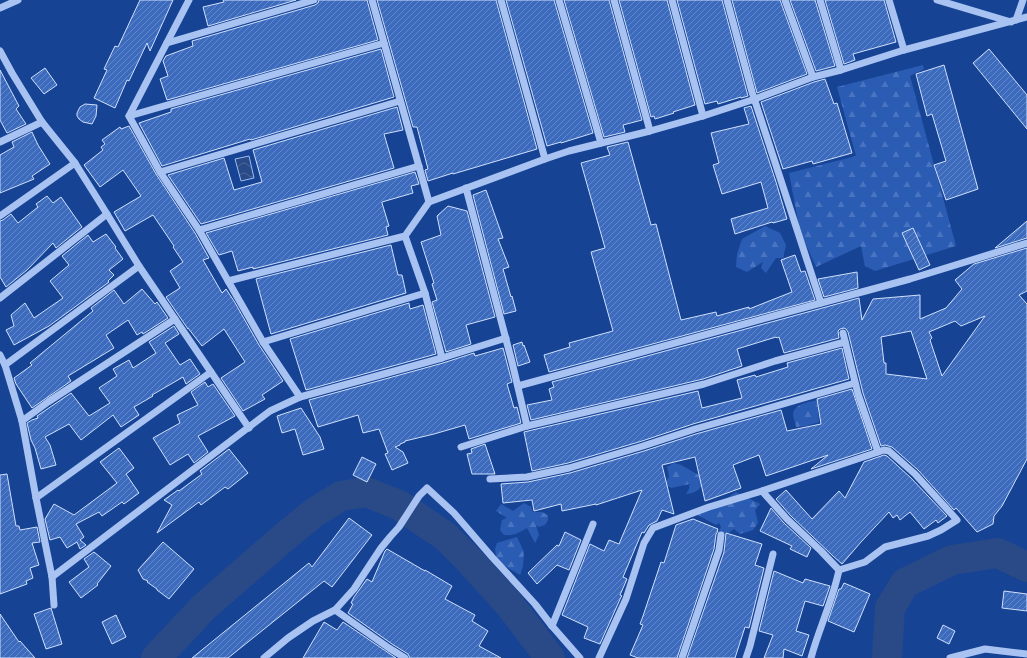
<svg xmlns="http://www.w3.org/2000/svg" width="1027" height="658" font-family="Figtree,sans-serif">
<style>
.forest{fill:url(#forest-firs)}
.water{fill:url(#water-waves);stroke:#9bbcf3}
.lines{fill:none;stroke-linecap:round;stroke-linejoin:round}
.river{stroke:#2a4a87;stroke-width:30}
.building{fill:url(#building-hatch);stroke:#cfe0fc;fill-rule:evenodd}
.minor{stroke:#a8c3f1;stroke-width:7}
</style>
<defs>
<pattern id="forest-firs" width="22" height="20" patternUnits="userSpaceOnUse"><rect width="22" height="20" fill="#2a5cb4"/><path d="M5 1l3.5 6h-7zM16 11l3.5 6h-7z" fill="#4a74bf"/></pattern>
<pattern id="water-waves" width="16" height="10" patternUnits="userSpaceOnUse"><rect width="16" height="10" fill="#2a4a87"/><path d="M0 5q4-4 8 0t8 0" fill="none" stroke="#4a6599"/></pattern>
<pattern id="building-hatch" width="6" height="6" patternUnits="userSpaceOnUse"><rect width="6" height="6" fill="#3c6abc"/><path d="M-1 1l2-2M0 6l6-6M5 7l2-2" fill="none" stroke="#6388c9"/></pattern>
</defs>
<rect width="100%" height="100%" fill="#174395"/>
<g class="forest">
<path d="M923,65L924,69L910,76L956,246L875,271L865,266L861,246L816,267L800,231L789,173L856,156L837,87Z"/>
<path d="M765,226L780,233L786,245L783,258H776L766,273L761,268L763,262L747,272L736,267L737,254L742,239Z"/>
<path d="M817,400L819,422L806,426L796,427C796,424 793,418 793,414C794,404 809,402 817,400Z"/>
<path d="M674,463L681,465L706,479C700,489 697,493 686,494L689,489L690,484L671,488L665,484L669,476L667,467Z"/>
<path d="M736,492L760,504L755,510L758,523L753,530L740,534L734,529L727,534L719,531L721,527L719,523L716,525L696,514L702,506L713,508Z"/>
<path d="M524,503L531,507L533,512H542L548,515V520L545,525L539,527L536,525L539,535L535,543L527,528C520,532 514,536 504,535L500,530L502,520L507,518L496,511L501,504L513,511Z"/>
<path d="M517,537L524,552L523,566L520,575L497,561L495,549L497,543Z"/>
</g>
<path class="water" d="M249,156L254,178L241,181L235,159Z"/>
<g class="lines">
<g class="river">
<path d="M156,658L204,607L282,539L315,512L341,496L366,492L399,505L445,536L467,558L509,604L550,658"/>
<path d="M887,658L890,608L905,583L952,560L998,553L1027,567"/>
</g>
</g>
<g class="building">
<path d="M140,0H173L150,51L147,43L129,81L127,80L115,108L94,98L107,70L104,69L115,46L118,47Z"/>
<path d="M223,0H296L208,26L203,7L224,2Z"/>
<path d="M319,0H367L378,40L167,100L160,79L168,76L163,61L166,56L193,46L192,41L315,5L318,3Z"/>
<path d="M377,0H496L537,149L453,174V173L428,181L425,170L428,169L417,127H413Z"/>
<path d="M506,0H554L593,133L561,143V142L547,146Z"/>
<path d="M564,0H609L642,120L623,125L625,132L604,137Z"/>
<path d="M619,0H667L695,105L673,112L674,113L655,119L654,116L651,117Z"/>
<path d="M677,0H722L748,96L741,98V97L718,104L717,101L705,104Z"/>
<path d="M732,0H780L807,74L757,93Z"/>
<path d="M790,0H815L835,66L816,71Z"/>
<path d="M825,0H884L896,42L853,54L855,60L844,64Z"/>
<path d="M381,49L394,97L251,140L250,139L162,166L139,123L171,112V109Z"/>
<path d="M989,49L1027,95V129L973,63Z"/>
<path d="M944,65L978,189L946,200L934,165L946,161L932,114L927,116L916,74Z"/>
<path d="M45,68L57,85L44,94L31,78Z"/>
<path d="M0,70L19,106L16,109L26,124L7,133L0,120Z"/>
<path d="M825,79L834,104L837,103L852,153L813,164L812,161L783,169L761,102L814,82Z"/>
<path d="M85,104L97,105L96,116L92,124L83,122L79,119L77,116V113L80,107Z"/>
<path d="M751,106L776,182L787,219L773,223L772,222L735,234L731,219L768,208L761,182L722,194L713,165L719,163L711,133L749,124L744,108Z"/>
<path d="M397,107L403,130L384,134L394,168L201,224L168,175L224,158L234,190L262,182L253,150Z"/>
<path d="M129,126L156,174L195,233L209,258L203,260L222,293L226,289L234,301L259,345L283,381L262,395L265,399L243,411L221,378L245,362L224,329L202,346L188,328V329L166,297L180,288L170,271L183,262L173,247L174,246L153,215L125,231L114,212L141,196L123,170L100,187L84,165L103,150L101,147L105,144L102,140L120,127L121,129Z"/>
<path d="M32,132L38,145L50,164L32,176L34,179L0,193V155L14,147L12,142Z"/>
<path d="M628,142L651,225L656,224L681,320L716,312L717,316L749,307V309L792,292L781,260L795,255L801,272L805,271L815,300L549,372L544,355L570,347L569,343L613,331L591,252L605,248L581,163L610,155L607,147Z"/>
<path d="M415,172L419,184L411,186L413,193L382,202V203L389,226L386,227L388,235L253,269V267L238,271L232,251L219,255L206,233Z"/>
<path d="M486,190L503,238L498,239L509,267L503,269L511,297L512,296L516,311L504,314L473,195Z"/>
<path d="M47,196L53,203L61,197L82,227L56,248L53,243L27,270L6,287L0,277V221L3,220L11,214L18,223L38,207L36,204Z"/>
<path d="M448,206L467,211L495,317L466,325L471,344L446,352L432,302L437,300L432,284L434,283L421,242L441,235L437,216Z"/>
<path d="M1027,221V238L995,248Z"/>
<path d="M913,228L930,265L919,270L902,233Z"/>
<path d="M106,234L116,247L115,248L123,259L109,270L114,275L108,281L109,282L49,326L14,345L6,330L14,326L11,315L25,303L34,318L63,298L50,281L69,265L62,256L88,235L93,242Z"/>
<path d="M391,245L398,275H402L406,293L271,334L256,279Z"/>
<path d="M1027,248V291L1019,295L1027,304V459L1002,506L994,516L993,524L977,532L956,508L954,510L918,470L892,447L885,445L881,446L863,393L848,332L846,329L844,328L840,329L838,331L839,338L784,353L779,337L777,338L776,337L737,349L742,366L703,379L531,420L527,405L552,400L549,389L554,387L552,382L859,298L862,320L873,299L920,295V319L946,308L962,289L955,280L974,264ZM985,316L975,330L942,376L930,340L932,338L929,332L955,321L961,326ZM911,331L927,379L886,374V363H884L881,337Z"/>
<path d="M857,272L858,288L824,297L818,279Z"/>
<path d="M142,289L155,304L157,302L168,318L143,334L142,332L137,335L128,320L106,335L114,348L68,376L71,381L32,408L16,384L14,378L32,365L30,363L93,311L91,308L114,290L124,304Z"/>
<path d="M409,303L410,309L423,305L436,354L306,390L290,339Z"/>
<path d="M174,326L179,334L165,343L180,365L190,359L200,374L186,384L183,377L152,395L153,396L134,407L139,415L121,427L113,415L81,440L69,424L45,437L50,445L56,465L41,469L35,448L31,440L27,423L32,420L38,418L37,416L71,393L89,416L110,403L99,388L117,376L113,369L129,360L133,368L156,353L149,342Z"/>
<path d="M522,342L523,346L524,345L530,362L518,366L513,345Z"/>
<path d="M503,348L512,382L507,384L514,408L517,407L521,423L469,439L465,425L434,434L405,441V442L400,444V445L395,447L403,452L408,463L392,470L385,454L388,453L379,429L363,433L358,415L318,427L309,400L443,363L474,353L475,356Z"/>
<path d="M842,348L849,379L693,424L642,441L568,463L532,471L524,432L698,391L702,408L742,398L737,380L755,375L756,377L788,367L787,363Z"/>
<path d="M205,382L208,387L213,384L235,416L198,436L208,452L194,463L188,454L170,465L153,438L180,423L177,415L198,405L191,392Z"/>
<path d="M852,389L872,449L811,469L828,455L766,476L759,455L733,465L741,488L705,501L695,457L662,465L674,514L662,510L657,521L649,525L644,533L642,532L623,577L627,579L620,595L622,596L621,597L600,644L584,638L588,627L562,615L590,544L604,551L609,540L619,544L642,490L596,505V504L562,511L561,504L534,511L532,500L503,503L501,484L528,482L570,473L644,451L696,434L781,410L787,431L821,424L817,399Z"/>
<path d="M301,408L320,437L324,449L303,455L295,429L282,433L277,416Z"/>
<path d="M485,444L495,474H472L467,454L472,453L471,449Z"/>
<path d="M119,448L134,468L126,474L139,493L124,504L122,502L102,516L99,512L76,524L84,537L80,540L86,545L80,549L77,542L67,548L60,537L50,540L45,519L54,504L74,515L117,483L100,462Z"/>
<path d="M229,449L248,473L228,489L225,487L201,505L199,502L157,533L172,505L164,500L178,490L179,491L202,474L200,471Z"/>
<path d="M884,455L887,456L911,478L947,516L938,523L936,520L924,529L910,512L900,520L897,515L893,518L889,512L861,542L842,564L833,556L791,516L776,499L786,490L812,519L839,491L845,498L864,462Z"/>
<path d="M362,457L376,464L367,482L353,475Z"/>
<path d="M7,474L16,526H19L20,530L37,527L40,542L32,543L39,565L30,568L33,578L26,581L27,584L0,594V475Z"/>
<path d="M771,508L784,523L811,548L807,557L790,549L792,546L760,531Z"/>
<path d="M349,518L372,535L332,587L324,581L228,658H192L309,563L312,567Z"/>
<path d="M693,519L718,529L717,531H718L716,534L714,549L677,658H638L630,655L643,625L640,624L643,616L661,562L664,563L676,525Z"/>
<path d="M565,532L581,540L569,570L557,565L537,584L528,573L557,545L559,546Z"/>
<path d="M726,533L762,544L755,565L764,568L749,628L745,627L735,658H687L724,552Z"/>
<path d="M163,542L194,569L169,599L157,590V589L147,582L148,581L143,579L138,570Z"/>
<path d="M387,549L425,571V570L452,586L445,599L475,615L472,621L488,631L479,646L501,658H410L408,654L392,644L348,613L353,604L351,603L354,597L367,579L372,582L385,551Z"/>
<path d="M94,552L111,566L97,584L98,585L81,598L69,582L89,567L84,559Z"/>
<path d="M774,571L803,583L805,579L830,586L823,606L805,601L796,631L809,635L802,656L784,649L783,658H764L773,635L759,631Z"/>
<path d="M844,583L870,594L854,632L828,621L839,589H841Z"/>
<path d="M1004,591L1027,594V611L1002,608Z"/>
<path d="M51,608L62,644L46,649L34,614Z"/>
<path d="M0,614L19,642L20,641L35,658H0Z"/>
<path d="M116,615L126,637L112,644L102,622Z"/>
<path d="M324,622L337,630L343,622L396,658H303Z"/>
<path d="M943,625L955,631L949,644L937,638Z"/>
</g>
<g class="lines">
<g class="minor">
<path d="M189,0L129,116L160,172L199,230L263,342L300,397"/>
<path d="M372,0L429,202"/>
<path d="M501,0L545,159"/>
<path d="M559,0L601,143"/>
<path d="M614,0L650,131"/>
<path d="M672,0L703,116"/>
<path d="M727,0L752,92L821,303L910,279L1027,243"/>
<path d="M785,0L813,77"/>
<path d="M820,0L841,70"/>
<path d="M889,0L904,50"/>
<path d="M937,0L1011,22"/>
<path d="M0,8L18,0"/>
<path d="M1016,20L1023,0"/>
<path d="M167,43L314,0"/>
<path d="M0,51L12,73L42,122L75,163L107,214L139,266L249,428"/>
<path d="M129,116L384,43"/>
<path d="M0,142L42,122"/>
<path d="M160,172L400,101"/>
<path d="M466,188L512,362L527,426"/>
<path d="M0,216L75,163"/>
<path d="M199,230L419,166"/>
<path d="M405,236L425,293L442,358"/>
<path d="M228,281L405,236L429,202L545,159L569,151L650,131L703,116L755,99L813,77L841,70L904,50L1027,17"/>
<path d="M0,298L107,214"/>
<path d="M263,342L425,293"/>
<path d="M0,355L5,365L22,421L36,498L52,577L54,605"/>
<path d="M5,365L139,266"/>
<path d="M518,386L821,303"/>
<path d="M22,421L48,402L175,319"/>
<path d="M461,447L527,426L704,384L775,361L845,342"/>
<path d="M490,479L527,477L569,468L643,446L695,429L759,411L855,383"/>
<path d="M762,491L787,519L821,551L839,570C833,600 819,628 811,658"/>
<path d="M36,498L211,372"/>
<path d="M839,570L865,562L885,547L928,536L941,530L957,520L915,474L889,451L884,450L878,452"/>
<path d="M52,577L270,411L300,397L442,358L506,338"/>
<path d="M335,610L389,648L405,658"/>
<path d="M552,626L593,524"/>
<path d="M264,658L288,638L313,621L335,610L354,589L381,548L390,537L399,527L419,496L427,488L454,513L492,557L535,604L552,626L580,658"/>
<path d="M599,658L626,599L644,543L653,528L709,507L762,491L878,452L858,394L843,333"/>
<path d="M682,658L719,550L721,535"/>
<path d="M746,658L750,646L773,554"/>
<path d="M950,658L985,649L1027,654"/>
</g>
</g>
</svg>
